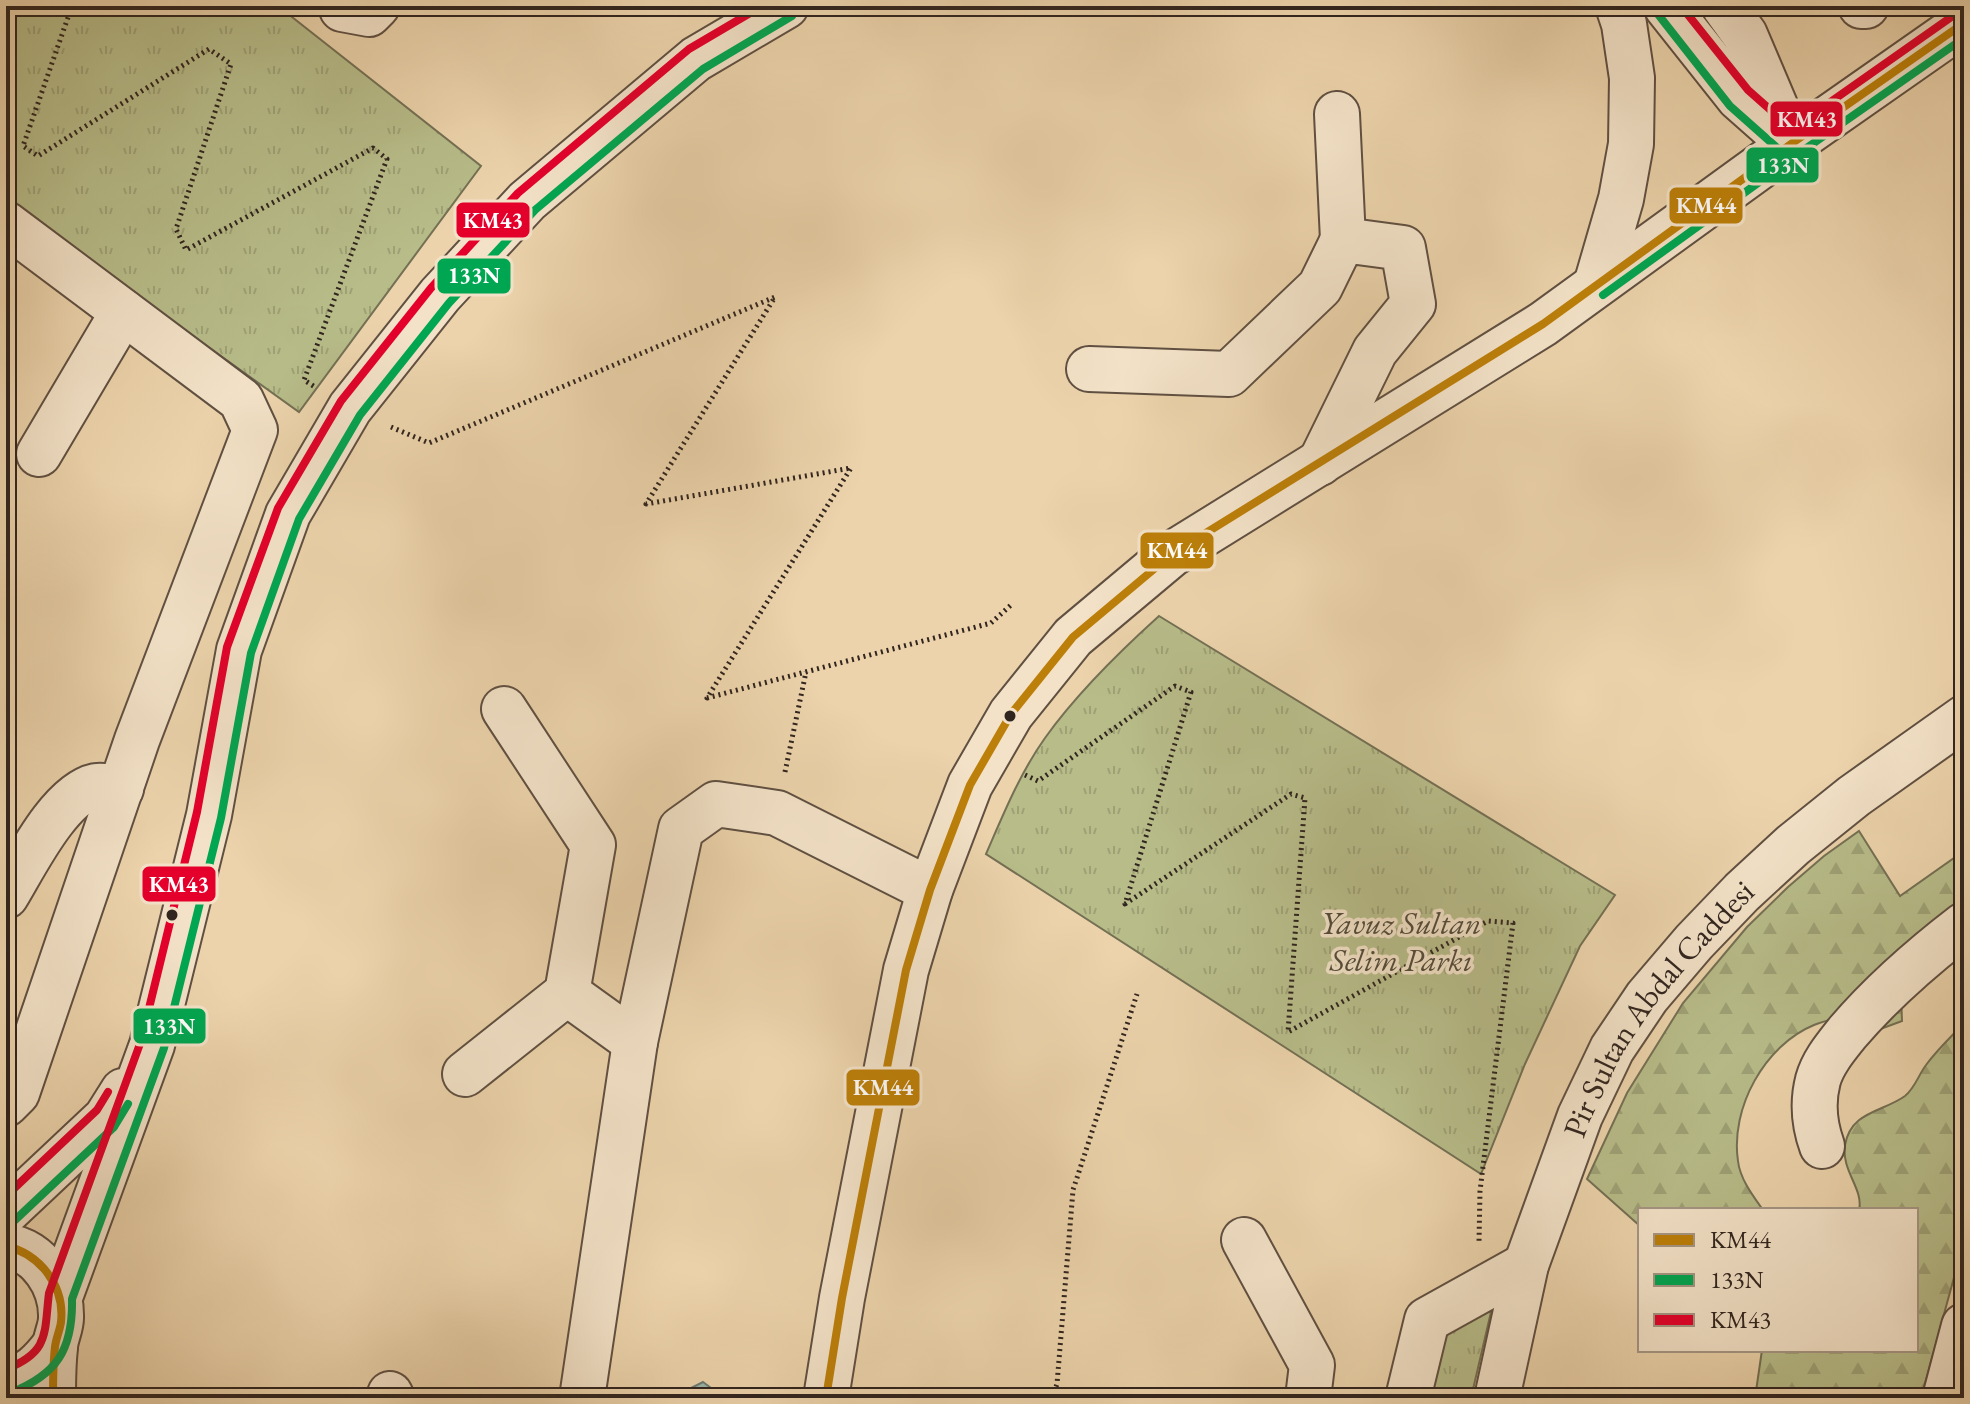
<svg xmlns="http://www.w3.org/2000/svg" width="1970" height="1404" font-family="'EB Garamond',serif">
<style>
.grass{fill:url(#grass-tufts);stroke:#747054;stroke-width:2}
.forest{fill:url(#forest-firs);stroke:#747054;stroke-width:2}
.water{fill:#99b7ac;stroke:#6f7d74;stroke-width:2}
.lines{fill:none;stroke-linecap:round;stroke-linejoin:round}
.minor-casing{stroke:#605042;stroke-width:48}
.path{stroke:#31251f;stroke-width:5;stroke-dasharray:2 4;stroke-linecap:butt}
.minor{stroke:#f3e2c8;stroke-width:44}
.bus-1-casing{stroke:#f3e2c8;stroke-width:14}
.bus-2-casing{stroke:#f3e2c8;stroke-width:14}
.bus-3-casing{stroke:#f3e2c8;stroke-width:14}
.bus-1{stroke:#bc7f09;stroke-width:8}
.bus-2{stroke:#00a651;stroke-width:8}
.bus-3{stroke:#e4002b;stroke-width:8}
.bus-dot{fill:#31251f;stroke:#f3e2c8;stroke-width:3}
.labels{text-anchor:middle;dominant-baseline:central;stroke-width:7;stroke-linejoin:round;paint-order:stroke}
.park-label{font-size:32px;font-style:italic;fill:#524b3a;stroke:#f3e2c8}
.street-label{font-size:32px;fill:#31251f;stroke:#f3e2c8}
.line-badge{stroke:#f3e2c8;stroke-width:3}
.badge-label{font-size:22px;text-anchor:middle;font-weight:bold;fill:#fff}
</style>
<defs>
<pattern id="grass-tufts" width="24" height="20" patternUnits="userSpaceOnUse" patternTransform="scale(2)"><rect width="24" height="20" fill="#b7bc89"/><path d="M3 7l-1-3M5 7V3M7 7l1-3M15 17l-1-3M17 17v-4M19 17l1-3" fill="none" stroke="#9ea176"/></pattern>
<pattern id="forest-firs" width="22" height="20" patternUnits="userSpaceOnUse" patternTransform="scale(2)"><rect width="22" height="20" fill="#b7bc89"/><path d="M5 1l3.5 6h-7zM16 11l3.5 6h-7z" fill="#9ea176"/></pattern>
</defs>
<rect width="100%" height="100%" fill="#ecd3ab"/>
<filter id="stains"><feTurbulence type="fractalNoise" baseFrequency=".0025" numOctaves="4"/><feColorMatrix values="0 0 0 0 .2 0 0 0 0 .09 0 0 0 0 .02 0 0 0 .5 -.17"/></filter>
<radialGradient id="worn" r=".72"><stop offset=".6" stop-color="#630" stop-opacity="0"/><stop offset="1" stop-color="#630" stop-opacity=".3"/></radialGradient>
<g class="grass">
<path d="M6,6H278L481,166L299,412L6,202Z"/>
<path d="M1159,616L1615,895L1580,946L1525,1064L1481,1174L986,854C1003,815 1020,773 1045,738C1077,693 1118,653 1159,616Z"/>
<path d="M1466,1310L1491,1312L1471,1398H1426L1439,1343Z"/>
</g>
<g class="forest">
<path d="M1859,831L1900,896L1964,851V910L1901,994L1902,1021L1878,1030L1850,1014C1838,1018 1826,1020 1814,1025C1765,1045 1730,1108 1738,1161C1740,1179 1753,1196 1763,1210H1640V1226L1587,1179L1627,1093L1683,1003L1747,927L1788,887L1824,856Z"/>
<path d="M1964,1023V1241L1921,1398H1755L1762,1350H1916V1210H1859C1864,1189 1841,1171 1845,1145C1851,1111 1883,1112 1905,1096C1915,1088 1919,1074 1926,1065C1937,1050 1951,1037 1964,1023Z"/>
</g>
<path class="water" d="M703,1382L715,1391L721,1398H686L691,1388Z"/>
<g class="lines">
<g class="minor-casing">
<g id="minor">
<path d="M342,6V9L369,14L377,6"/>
<path d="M1666,6L1739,98L1791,144"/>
<path d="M1724,6L1745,35L1787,134"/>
<path d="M1861,6H1866"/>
<path d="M1337,114L1343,240"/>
<path d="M6,224L241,400L255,430L137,740L17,1093L6,1104"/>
<path d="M1596,285L1621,199L1631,144L1632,78L1624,24L1618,6"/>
<path d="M1089,369L1229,374L1320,287L1343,240L1403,248L1413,304L1375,351L1320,463"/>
<path d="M39,454L123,312"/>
<path d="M6,896C25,865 59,794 96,786C104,785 113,787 121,789"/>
<path d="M567,993L635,1042"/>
<path d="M465,1074L567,993L593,845L504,709"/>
<path d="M1822,1146C1814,1124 1812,1103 1818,1080C1823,1062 1836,1047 1847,1033C1882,992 1921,958 1964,925"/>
<path d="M6,1212L106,1118L123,1091"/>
<path d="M1244,1240L1312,1365L1308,1398"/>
<path d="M6,1246C40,1250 62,1286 61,1318C61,1328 55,1338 55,1348C53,1365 53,1382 53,1398"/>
<path d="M60,1297L152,1045L209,815L239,650L288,514L350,408L440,295L527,201L696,59L786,6"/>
<path d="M6,1382C30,1374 40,1365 55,1345"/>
<path d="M390,1394L392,1398"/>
<path d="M582,1398L635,1042L681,829L716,804L777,813L930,890"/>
<path d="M826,1398L842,1298L906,970L930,890L970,785L1011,714L1073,637L1172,554L1543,324L1791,144L1964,23"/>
<path d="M1408,1398L1427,1320L1526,1265"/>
<path id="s1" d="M1497,1398L1526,1265L1580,1116L1612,1049L1647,997L1694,942L1742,892L1793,845L1854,796L1964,718"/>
<path d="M1945,1398L1964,1326"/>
</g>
</g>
<g class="path">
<path d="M72,6L23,146L38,156L209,49L231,64L176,229L186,250L373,148L387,159L304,380L315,387"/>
<path d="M391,427L429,443L775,297L646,504L851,468L707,698L991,623L1012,604"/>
<path d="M785,772L806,672"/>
<path d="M1025,775L1038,781L1175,686L1191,692L1125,904L1291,794L1305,798L1288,1032L1488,921L1513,923L1480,1191L1479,1242"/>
<path d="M1052,1398L1057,1384L1073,1190L1137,994"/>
</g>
<use href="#minor" class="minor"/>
<g class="bus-1-casing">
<g id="bus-1">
<path d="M6,1246C40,1254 65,1286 61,1322C60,1330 56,1338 55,1347C53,1364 53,1381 53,1398"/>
<path d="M826,1398L842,1298L906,970L930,890L970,785L1011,714L1073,637L1172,554L1543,324L1791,144L1964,23"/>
</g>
</g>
<g class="bus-2-casing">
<g id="bus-2">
<path d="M1657,13L1730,106L1783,153"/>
<path d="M1603,295L1798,154L1964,38"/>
<path d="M14,1221L114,1127L128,1104"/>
<path d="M10,1393C57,1375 73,1349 72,1299L164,1048L221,818L251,653L299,519L360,415L449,303L535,210L703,69L792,16"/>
</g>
</g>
<g class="bus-3-casing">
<g id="bus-3">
<path d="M1681,6L1748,90L1792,129L1957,13"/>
<path d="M6,1196L97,1110L108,1092"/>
<path d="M6,1369C50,1352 44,1333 49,1293L141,1041L197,812L227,647L278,508L341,401L431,288L518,193L689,49L762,6"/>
</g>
</g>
<use href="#bus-1" class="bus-1"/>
<use href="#bus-2" class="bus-2"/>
<use href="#bus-3" class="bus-3"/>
</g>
<g class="bus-dot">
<circle cx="1010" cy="716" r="7"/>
<circle cx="172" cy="915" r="7"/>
</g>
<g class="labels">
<g class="park-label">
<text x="1401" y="923">Yavuz Sultan<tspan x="1401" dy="37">Selim Parkı</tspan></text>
</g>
<g class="street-label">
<text stroke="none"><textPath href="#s1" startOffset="428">Pir Sultan Abdal Caddesi</textPath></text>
</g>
</g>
<g class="line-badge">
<rect x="1769" y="100" width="75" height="38" rx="8" fill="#e4002b"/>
<rect x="1745" y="146" width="75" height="38" rx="8" fill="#00a651"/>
<rect x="1668" y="186" width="76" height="39" rx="8" fill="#bc7f09"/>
<rect x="455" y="201" width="76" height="38" rx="8" fill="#e4002b"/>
<rect x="436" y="257" width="76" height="38" rx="8" fill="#00a651"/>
<rect x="1139" y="531" width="76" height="39" rx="8" fill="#bc7f09"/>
<rect x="141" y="865" width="76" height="38" rx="8" fill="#e4002b"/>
<rect x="132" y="1007" width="75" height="38" rx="8" fill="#00a651"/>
<rect x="845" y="1068" width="76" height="39" rx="8" fill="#bc7f09"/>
</g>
<g class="badge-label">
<text x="1807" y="127">KM43</text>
<text x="1783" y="173">133N</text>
<text x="1706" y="213">KM44</text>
<text x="493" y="228">KM43</text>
<text x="474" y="283">133N</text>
<text x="1177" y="558">KM44</text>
<text x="179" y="892">KM43</text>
<text x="169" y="1034">133N</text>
<text x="883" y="1095">KM44</text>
</g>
<rect width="1970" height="1404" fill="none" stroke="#ecd3ab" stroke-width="32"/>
<rect x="8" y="8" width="1954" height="1388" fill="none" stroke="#31251f" stroke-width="4"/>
<rect x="16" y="16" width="1938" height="1372" fill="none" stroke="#31251f" stroke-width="2"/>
<rect x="1638" y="1208" width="280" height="144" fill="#f3e2c8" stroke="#a59684" stroke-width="2"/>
<rect x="1654" y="1234" width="40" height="12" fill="#bc7f09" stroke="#a59684" stroke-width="2"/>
<text x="1710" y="1248" font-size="24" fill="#31251f">KM44</text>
<rect x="1654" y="1274" width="40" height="12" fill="#00a651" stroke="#a59684" stroke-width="2"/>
<text x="1710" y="1288" font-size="24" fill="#31251f">133N</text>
<rect x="1654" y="1314" width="40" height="12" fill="#e4002b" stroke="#a59684" stroke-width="2"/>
<text x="1710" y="1328" font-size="24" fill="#31251f">KM43</text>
<rect width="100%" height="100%" filter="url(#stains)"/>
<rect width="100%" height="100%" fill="url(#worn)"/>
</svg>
